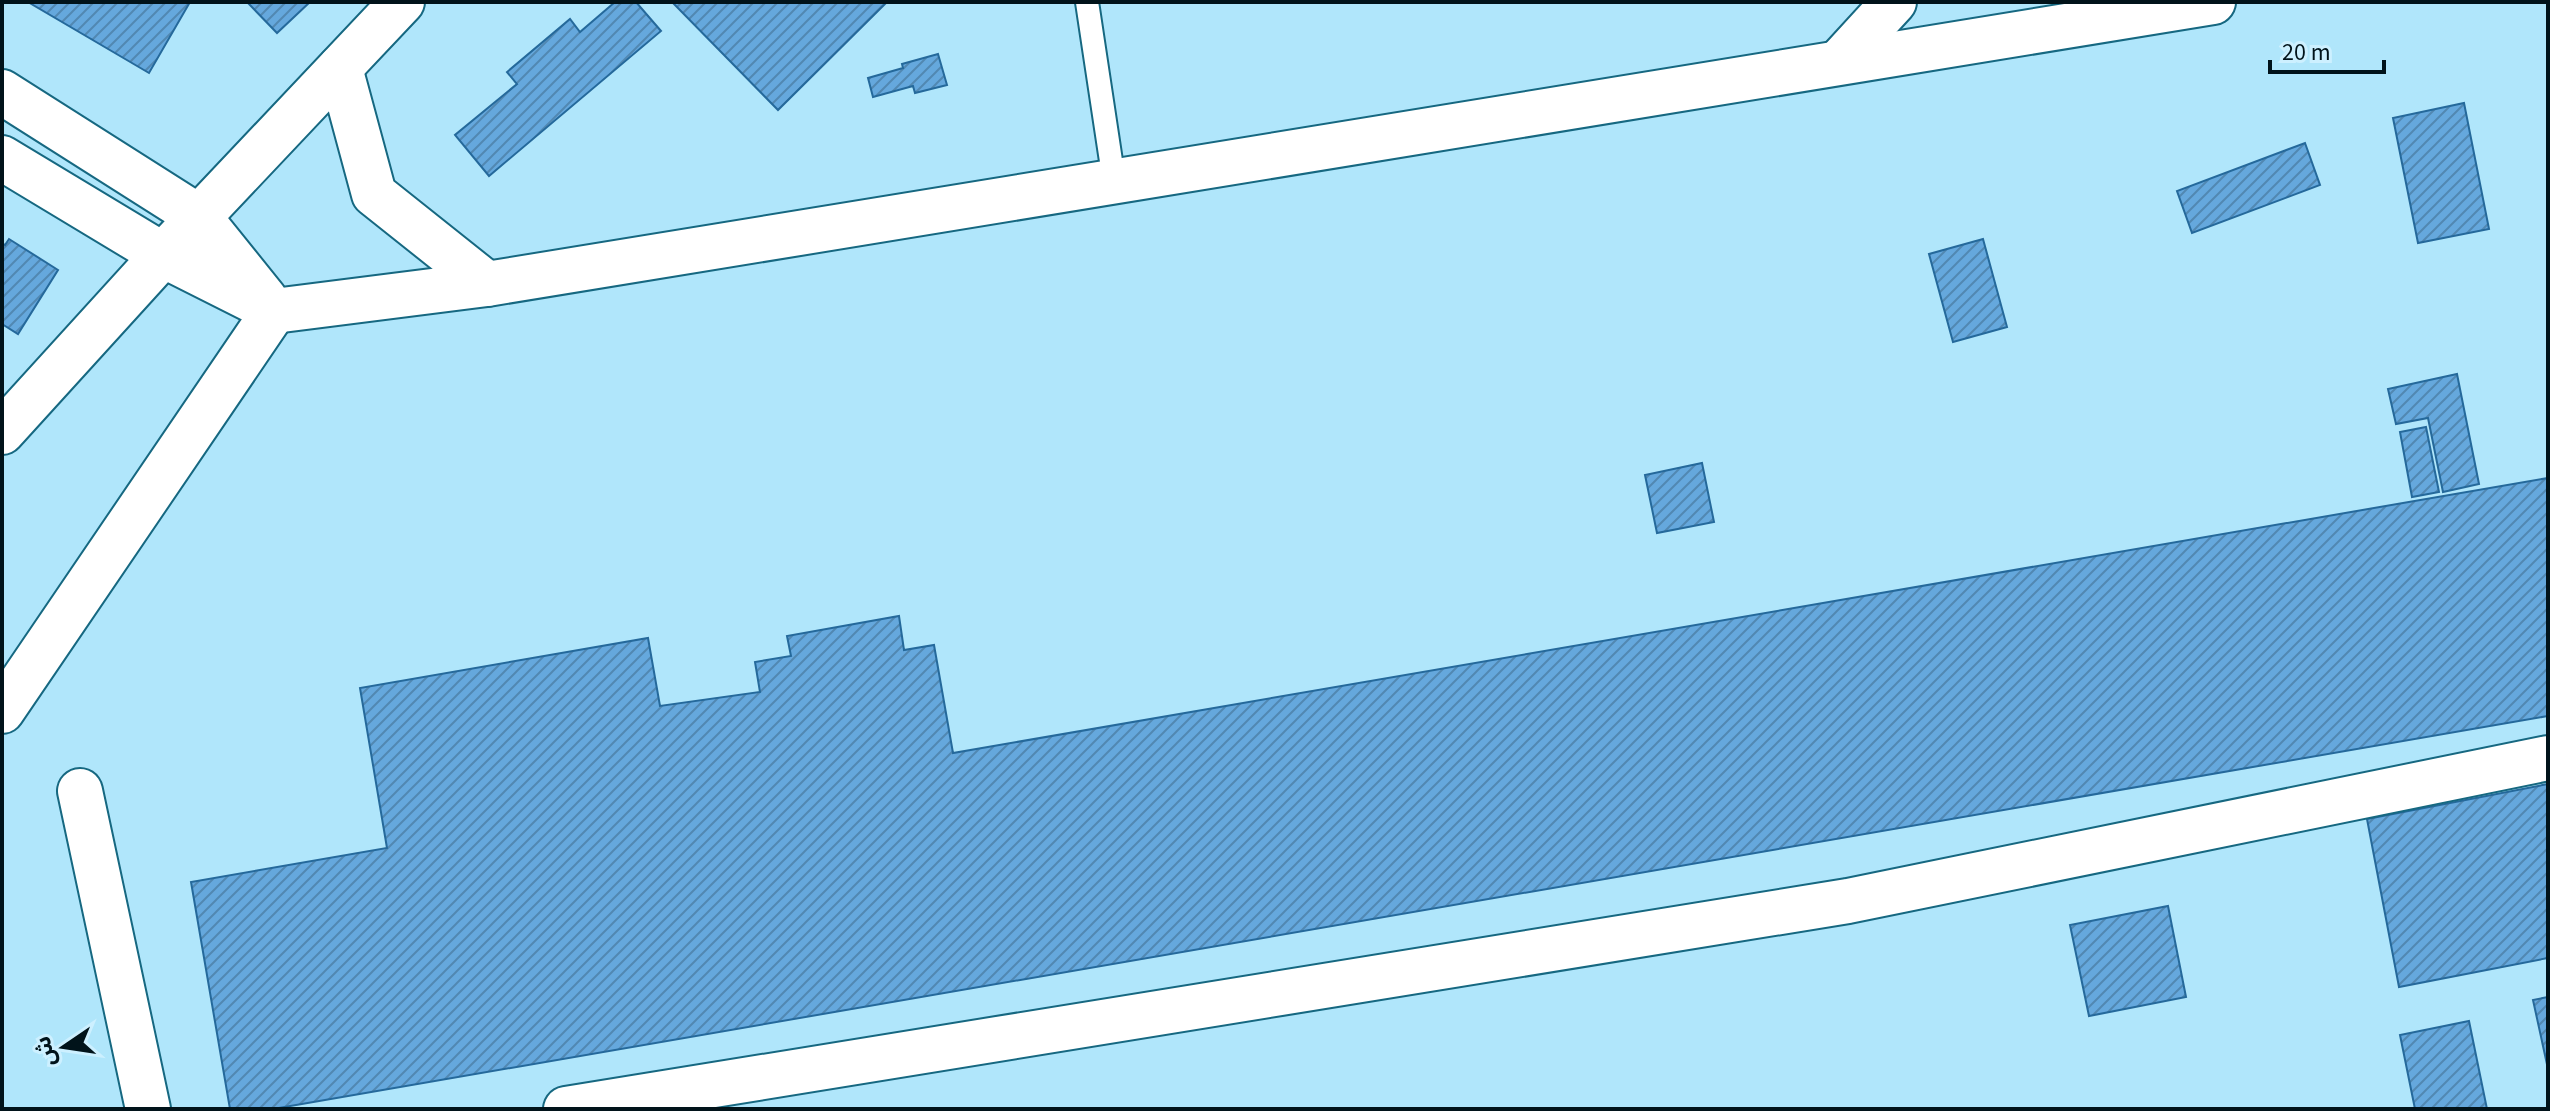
<svg xmlns="http://www.w3.org/2000/svg" width="2550" height="1111" font-family="'Source Sans 3','Noto Sans Arabic',sans-serif">
<style>
.building{fill:url(#building-hatch);stroke:#25699b;stroke-width:2}
.lines{fill:none;stroke-linecap:round;stroke-linejoin:round}
.service-casing{stroke:#166881;stroke-width:26}
.minor-casing{stroke:#166881;stroke-width:48}
.service{stroke:#fff;stroke-width:22}
.minor{stroke:#fff;stroke-width:44}
</style>
<defs>
<pattern id="building-hatch" width="6" height="6" patternUnits="userSpaceOnUse" patternTransform="scale(2)"><rect width="6" height="6" fill="#65a8dd"/><path d="M-1 1l2-2M0 6l6-6M5 7l2-2" fill="none" stroke="#5188b2"/></pattern>
</defs>
<rect width="100%" height="100%" fill="#b0e6fb"/>
<g class="building">
<path d="M28,2H190L149,73Z"/>
<path d="M247,2H310L277,33Z"/>
<path d="M615,2H636L661,31L489,176L455,135L517,84L507,72L570,19L580,32Z"/>
<path d="M672,2H887L778,110Z"/>
<path d="M938,54L947,85L915,93L913,86L873,97L868,78L903,68L902,64Z"/>
<path d="M2464,103L2489,229L2418,243L2393,118Z"/>
<path d="M2305,143L2320,185L2192,233L2177,191Z"/>
<path d="M9,239L58,270L18,334L2,324V243L5,245Z"/>
<path d="M1983,239L2007,327L1953,342L1929,254Z"/>
<path d="M2457,374L2479,484L2443,492L2428,418L2396,424L2388,389Z"/>
<path d="M2426,427L2439,492L2412,497L2400,432Z"/>
<path d="M1702,463L1714,522L1657,533L1645,475Z"/>
<path d="M2548,478V716L273,1109H230L191,882L387,848L360,688L648,638L660,706L760,692L755,662L791,656L787,636L899,616L904,650L934,645L953,753Z"/>
<path d="M2548,784V958L2399,987L2367,819Z"/>
<path d="M2168,906L2186,997L2089,1016L2070,925Z"/>
<path d="M2548,997V1069L2533,1000Z"/>
<path d="M2469,1021L2487,1109H2415L2400,1035Z"/>
</g>
<g class="lines">
<g class="service-casing">
<path id="service" d="M1087,2L1114,181"/>
</g>
<g class="minor-casing">
<g id="minor">
<path d="M1839,62L1894,2"/>
<path d="M340,68L374,194L487,284"/>
<path d="M2,92L199,217L265,299"/>
<path d="M2,158L163,255L274,311L487,284L2213,2"/>
<path d="M2,432L163,255L402,2"/>
<path d="M2,711L274,311"/>
<path d="M80,791L148,1109"/>
<path d="M566,1109L1848,901L2548,758"/>
</g>
</g>
<use href="#service" class="service"/>
<use href="#minor" class="minor"/>
</g>
<rect width="2550" height="1111" fill="none" stroke="#01131a" stroke-width="8"/>
<g transform="translate(64 1047) rotate(257)" stroke="#cdf0ff" stroke-width="6" paint-order="stroke">
<path d="M0-6L14 30L0 20L-14 30Z" fill="#01131a"/>
<text y="-12" font-size="22" font-weight="bold" text-anchor="middle" fill="#01131a">ش</text>
</g>
<path d="M2270 60v12h114v-12" fill="none" stroke="#01131a" stroke-width="4"/>
<text x="2282" y="60" font-size="24" fill="#01131a" stroke="#cdf0ff" stroke-width="6" paint-order="stroke">20 m</text>
</svg>
